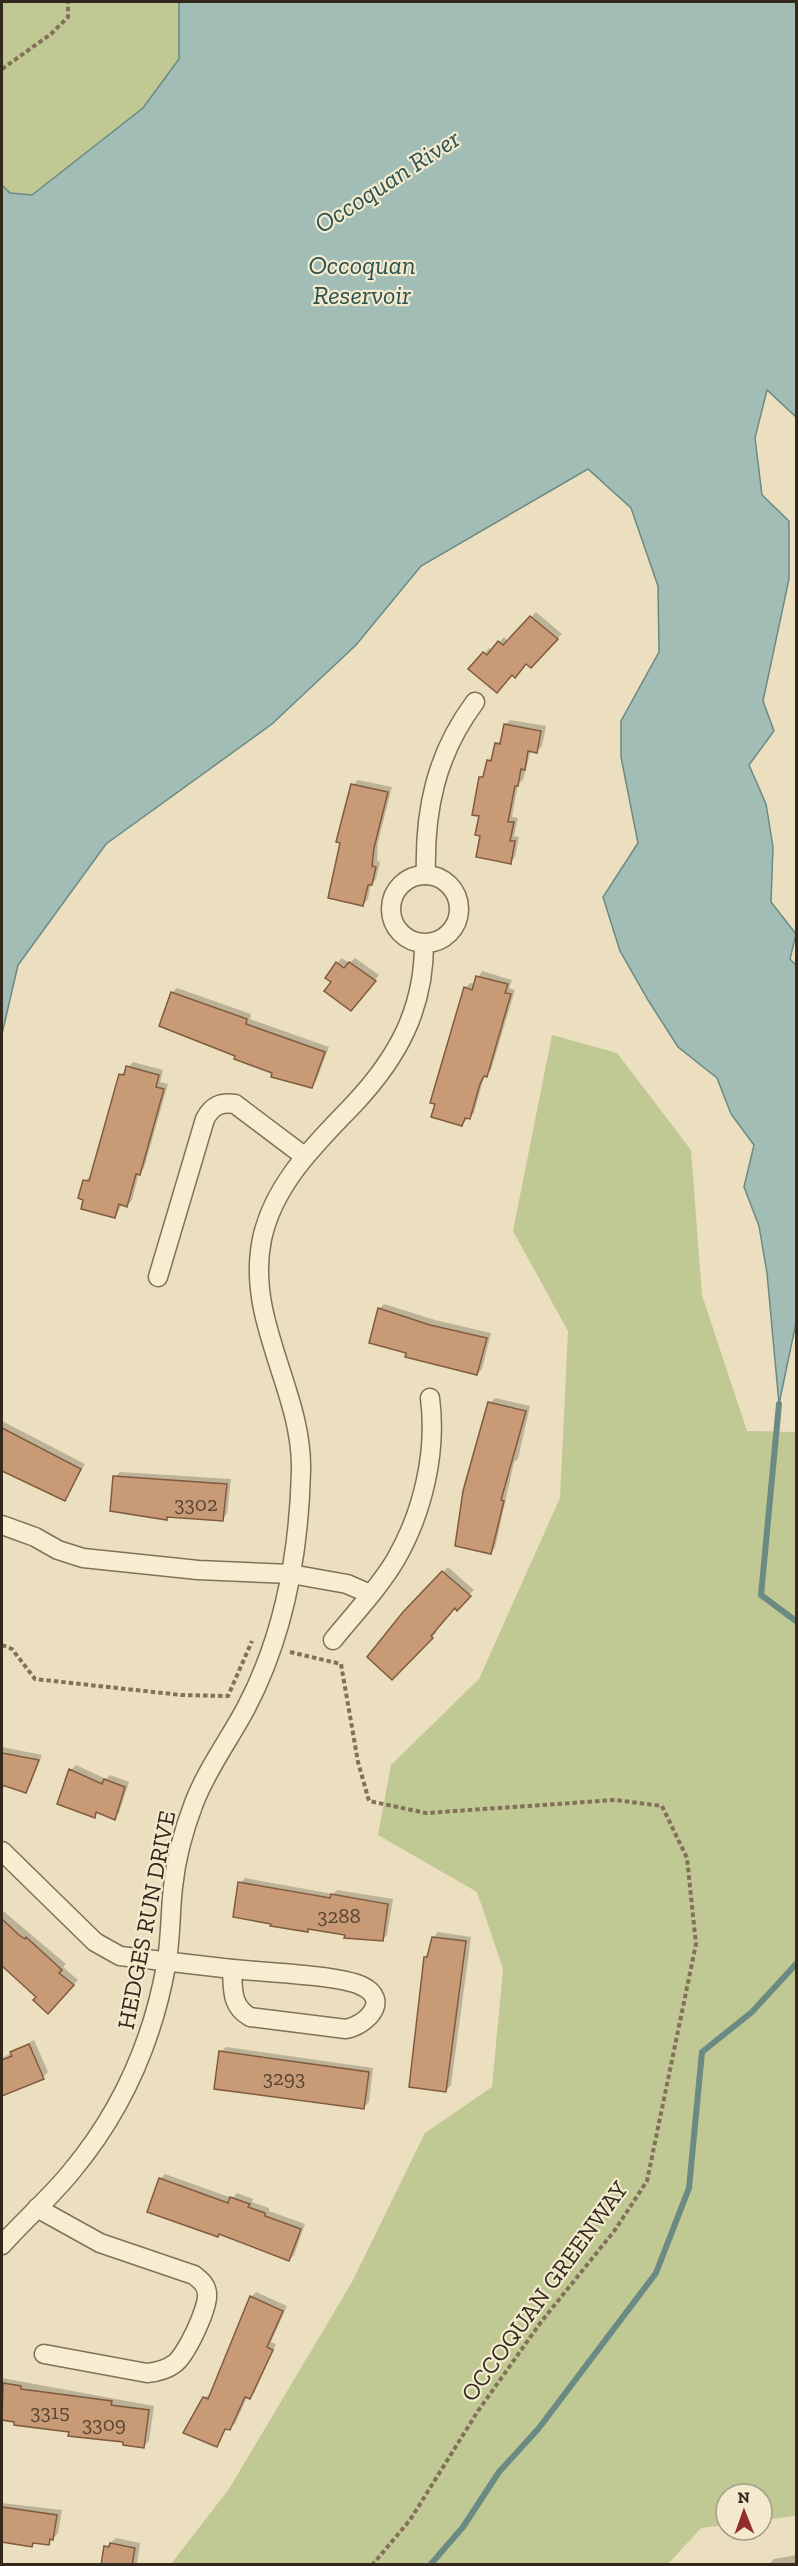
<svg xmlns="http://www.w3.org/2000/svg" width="798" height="2566" font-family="'Zilla Slab',serif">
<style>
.green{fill:#c0c893}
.water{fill:#a2bdb6;stroke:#6a8a83;stroke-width:1.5}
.shadow{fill:#0003}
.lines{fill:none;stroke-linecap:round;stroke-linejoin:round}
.stream{stroke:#6a8a83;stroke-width:6}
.building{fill:#c89b76;stroke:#805b3f;stroke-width:1.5}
.street-casing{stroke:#837058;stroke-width:21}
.path{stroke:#837058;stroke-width:4;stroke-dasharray:4.5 3;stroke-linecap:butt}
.street{stroke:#f7edd1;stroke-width:18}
.labels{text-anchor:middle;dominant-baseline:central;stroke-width:4.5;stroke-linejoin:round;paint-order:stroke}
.number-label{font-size:21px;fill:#584532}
.street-label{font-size:24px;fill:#33281c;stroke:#f3eace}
.water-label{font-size:26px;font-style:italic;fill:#2c5251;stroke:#f3eace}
</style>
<rect width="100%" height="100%" fill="#ebdfbf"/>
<g class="green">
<path d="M2,2H179V59L143,108L32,195L10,193L2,185Z"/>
<path d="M552,1035L617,1053L691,1150L702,1295L747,1431L796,1432V2516L762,2520V2494H726V2525L701,2528L668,2564H171L229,2489L352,2282L425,2133L492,2087L503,1969L477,1892L378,1835L391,1765L479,1679L560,1498L568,1331L513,1231Z"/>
</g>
<path class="water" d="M179,2H796V417L767,390L755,438L762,495L789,521V579L763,701L774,731L749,765L766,804L773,847L771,902L796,934L790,959L796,965V1323L779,1404L767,1273L759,1226L744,1187L754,1145L731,1114L717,1078L678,1047L648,1000L620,951L603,897L638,843L621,757V721L659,652L658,586L631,508L588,469L421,566L356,645L272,724L106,844L18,965L2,1034V185L10,193L32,195L143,108L179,59Z"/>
<g class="shadow">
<path d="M536,612L562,634L531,666L527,663L512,674L471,669L489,648L492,650L504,637L508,641Z"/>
<path d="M510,720L546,726L542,746L537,751L531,750L523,780L518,784L512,817L518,818L514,836L519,837L515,857L510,862L482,835L480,815L481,777L486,772L488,761L493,756L496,744L503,739L505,725Z"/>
<path d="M358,780L392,787L378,842L377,861L380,862L376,879L371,884L368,899L363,904L353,785Z"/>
<path d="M342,958L349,963L355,958L379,975L356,1004L333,982L337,963Z"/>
<path d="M482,971L512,980L509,988L515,990L491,1070L484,1077L474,1113L462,1124L465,988L470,983L475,984Z"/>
<path d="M177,988L251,1014L250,1019L329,1047L316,1081L311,1086L237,1055L172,993Z"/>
<path d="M133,1062L163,1070L160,1082L168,1084L144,1168L139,1173L132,1200L127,1205L122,1204L115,1217L84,1181L92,1176L121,1075Z"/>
<path d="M384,1304L435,1320L491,1333L482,1369L477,1374L379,1309Z"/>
<path d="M495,1398L530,1406L518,1459L514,1462L495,1548L490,1553V1403Z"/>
<path d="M2,1421L85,1464L65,1499L2,1468Z"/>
<path d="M120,1472L231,1479L227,1514L222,1519L169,1516L166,1518L115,1477Z"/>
<path d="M448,1567L474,1590L434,1630L437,1632L392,1678L404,1613Z"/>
<path d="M2,1747L42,1755L30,1786L25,1791L9,1786L2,1788Z"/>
<path d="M76,1765L106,1779L110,1775L129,1782L119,1813L115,1818L98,1812L94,1816L71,1770Z"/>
<path d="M245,1878L333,1894L337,1890L393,1899L387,1935L382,1940L310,1928L307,1931L273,1922L240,1883Z"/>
<path d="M2,1910L66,1964L63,1967L78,1980L48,2012L38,1996L2,1964Z"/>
<path d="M438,1932L471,1937L451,2085L446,2091L426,1957L433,1938Z"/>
<path d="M34,2040L48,2072L43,2077L2,2095V2058Z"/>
<path d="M226,2047L373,2068L369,2102L364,2107L221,2052Z"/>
<path d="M165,2174L232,2198L237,2193L253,2199L252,2202L269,2208V2211L305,2224L294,2255L289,2260L221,2233L218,2235L160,2179Z"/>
<path d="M256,2292L287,2306L271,2342L276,2344L254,2393L247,2397L235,2424L227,2428L217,2446L186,2432L205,2397L212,2394L251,2297Z"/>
<path d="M2,2378L154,2406L149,2441L144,2446L124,2440L2,2419Z"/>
<path d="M2,2503L62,2510L58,2533L48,2544L35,2542L32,2545L2,2541Z"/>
<path d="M116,2538L140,2543L137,2564H102L106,2547Z"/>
<path d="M796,2555V2564H769L774,2559Z"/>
</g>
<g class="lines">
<g class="stream">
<path d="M779,1404L761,1595L796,1621"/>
<path d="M431,2564L463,2527L499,2472L539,2428L656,2273L689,2188L702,2052L752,2012L796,1964"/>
</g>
</g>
<g class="building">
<path d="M530,616L558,639L531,668L526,664L515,678L512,675L497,693L468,669L483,652L487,655L498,641L503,645Z"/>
<path d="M504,724L541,731L537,753L528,751L525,770L521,769L518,786H515L508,822H514L510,841H515L511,864L476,857L480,836L475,835L479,816L472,815L479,777H483L487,760L491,761L495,743L500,744Z"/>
<path d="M351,784L388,792L374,848L372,866L376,867L372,885H368L363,906L328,898L340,843L336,842Z"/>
<path d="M336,962L344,968L349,962L376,981L351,1011L324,991L331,982L325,978Z"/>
<path d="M476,976L508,984L505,993L511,994L487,1077L484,1076L480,1084L470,1119L465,1118L462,1126L431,1117L435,1104L430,1103L464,987L472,990Z"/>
<path d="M171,992L247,1019L246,1024L325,1052L312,1088L271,1077L272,1073L234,1059L235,1056L159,1026Z"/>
<path d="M126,1066L159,1075L156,1087L164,1089L140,1175L136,1174L127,1207L119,1204L115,1218L81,1209L83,1200L78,1198L83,1180L89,1181L119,1074L124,1075Z"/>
<path d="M378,1308L430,1325L487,1338L477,1375L405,1357L406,1353L369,1343Z"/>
<path d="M488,1402L526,1411L501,1500L504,1501L491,1554L455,1546L463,1491Z"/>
<path d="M2,1428L81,1469L65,1501L2,1471Z"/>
<path d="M113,1476L227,1484L223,1521L167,1517V1520L110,1511Z"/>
<path d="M442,1571L471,1596L457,1611L455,1608L431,1636L433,1638L392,1680L367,1657L403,1612Z"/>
<path d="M2,1753L39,1760L26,1793L2,1785Z"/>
<path d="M69,1769L102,1784L104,1779L125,1787L115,1820L96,1812L95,1818L57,1804Z"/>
<path d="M238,1882L330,1898L331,1894L388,1904L383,1941L344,1938L345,1935L308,1929V1932L270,1926L271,1924L233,1917Z"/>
<path d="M2,1919L19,1935L25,1939L26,1937L62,1970L59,1973L74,1985L48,2014L33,2000L36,1997L2,1966Z"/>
<path d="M432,1937L466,1941L446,2092L409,2087L424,1957H427Z"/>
<path d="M29,2044L44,2079L2,2096V2060L12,2056L10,2052Z"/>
<path d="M219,2051L369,2072L364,2109L214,2089Z"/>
<path d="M159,2178L228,2203L230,2197L250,2204L248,2207L265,2213V2216L301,2229L289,2261L219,2234L218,2237L147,2212Z"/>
<path d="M250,2296L283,2311L267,2347L273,2350L250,2399L245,2397L230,2430L225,2429L217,2447L183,2433L203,2397L208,2399Z"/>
<path d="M3,2383L21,2386V2389L112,2401L111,2405L149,2410L144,2448L123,2445V2442L68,2436L69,2432L14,2425V2422L2,2420Z"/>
<path d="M2,2507L57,2515L53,2540L50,2539L49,2545L33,2543L32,2547L2,2542Z"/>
<path d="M110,2543L135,2548L132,2565H101L104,2546L109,2547Z"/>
</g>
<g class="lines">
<g class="street-casing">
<g id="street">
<circle cx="425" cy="909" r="34"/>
<path d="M426,875C424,811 436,754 475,702"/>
<path d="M158,1277L205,1119C212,1106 220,1102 235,1104L304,1156"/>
<path d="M2,1525L35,1537L58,1550L83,1558L198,1570L291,1574L347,1584L370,1594"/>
<path d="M333,1640C354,1614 379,1588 396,1559C423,1512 437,1452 430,1398"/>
<path d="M2,1851L95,1942L120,1956L232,1969"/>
<path d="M232,1969C261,1972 340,1975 362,1986C391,2000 367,2025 346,2029L250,2017C231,2006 233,1990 232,1969Z"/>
<path d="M37,2208L100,2243L194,2275C200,2280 206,2284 207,2293C209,2307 186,2356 174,2364C166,2370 157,2372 147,2373L44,2354"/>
<path d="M2,2245C24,2220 50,2198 71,2172C122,2111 152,2043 166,1966C171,1939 170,1913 173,1887C176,1858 184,1829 194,1803C207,1769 229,1740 246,1708C284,1636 299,1552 301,1471C303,1391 245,1321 262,1239C274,1183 316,1144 354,1104C398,1057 424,1009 424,944"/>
</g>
</g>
<g class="path">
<path d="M2,69L51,34L68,17V2"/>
<path d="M2,1645L12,1649L35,1679L181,1695L228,1696L252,1641"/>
<path d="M290,1652L341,1664L358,1762L369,1801L426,1813L615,1800L662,1806L687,1858L696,1944L647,2181L615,2230L541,2322L478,2411L410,2520L373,2564"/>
</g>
<use href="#street" class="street"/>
</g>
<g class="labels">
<g class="number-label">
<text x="196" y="1503">3302</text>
<text x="339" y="1915">3288</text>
<text x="284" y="2077">3293</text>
<text x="50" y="2411">3315</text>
<text x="104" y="2423">3309</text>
</g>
<g class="street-label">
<text transform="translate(146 1920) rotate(-79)">HEDGES RUN DRIVE</text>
<text transform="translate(544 2291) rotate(-54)">OCCOQUAN GREENWAY</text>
</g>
<g class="water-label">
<text transform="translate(387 181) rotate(-33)">Occoquan River</text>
<text x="362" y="265">Occoquan<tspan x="362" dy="30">Reservoir</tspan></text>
</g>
</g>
<rect width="798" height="2566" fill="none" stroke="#33281c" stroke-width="6"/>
<g transform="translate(744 2512) rotate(359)"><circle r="28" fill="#f3eace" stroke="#a69c87" stroke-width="1.5"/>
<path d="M0-4.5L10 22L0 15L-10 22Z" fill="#8f2e2b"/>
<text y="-9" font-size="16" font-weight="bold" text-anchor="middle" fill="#33281c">N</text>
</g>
</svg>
